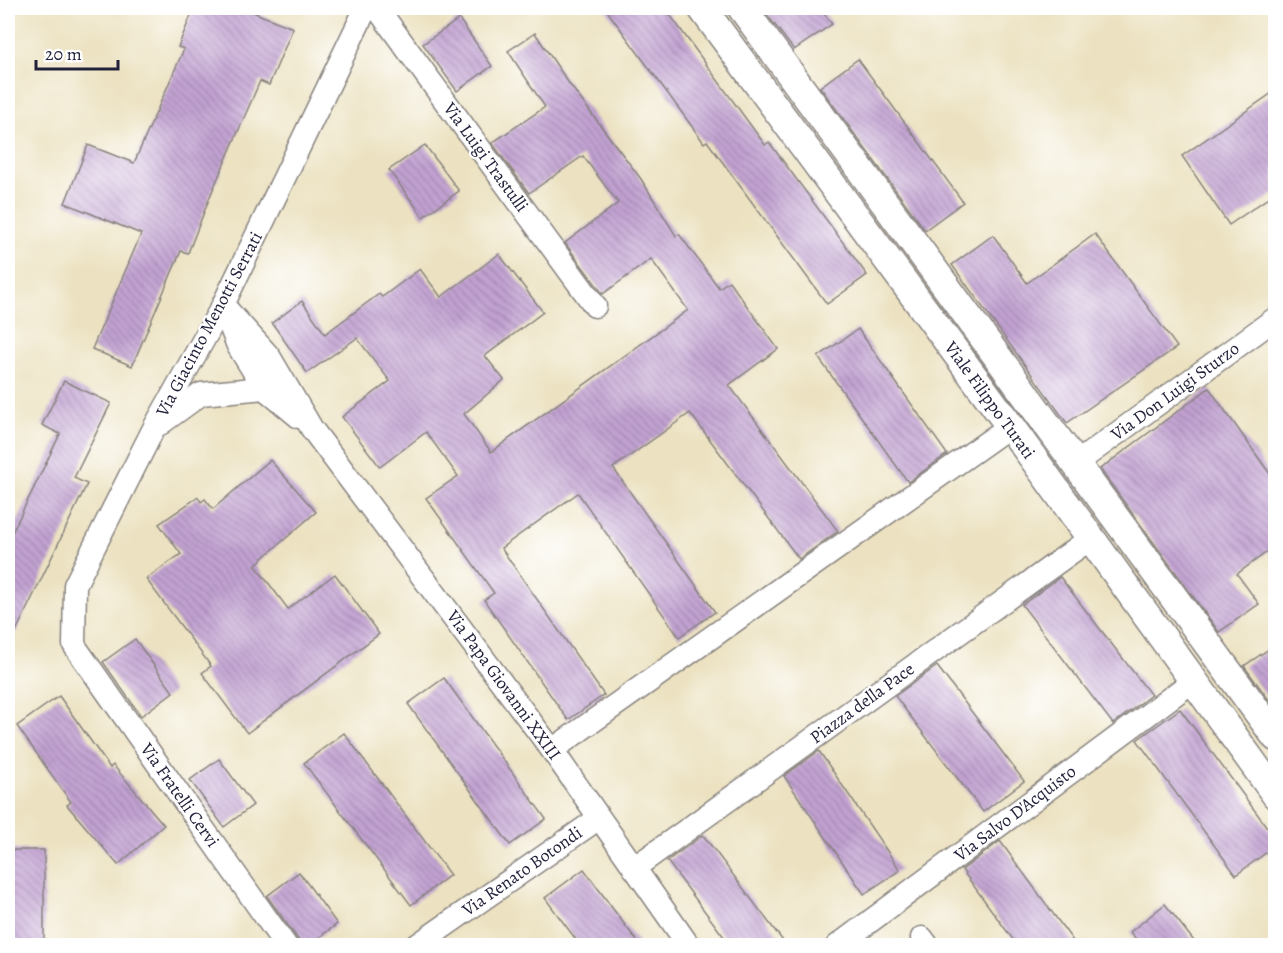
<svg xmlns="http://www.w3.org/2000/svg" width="1283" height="953" font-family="Alegreya,serif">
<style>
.building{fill:url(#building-back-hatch)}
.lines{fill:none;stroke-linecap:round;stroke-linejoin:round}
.minor-casing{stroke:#87827e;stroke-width:25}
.tertiary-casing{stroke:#87827e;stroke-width:31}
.minor{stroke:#fff;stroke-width:22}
.tertiary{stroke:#fff;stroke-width:28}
.labels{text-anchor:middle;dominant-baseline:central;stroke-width:4.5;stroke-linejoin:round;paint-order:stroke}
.street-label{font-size:18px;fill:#22223b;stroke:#fff}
</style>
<defs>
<pattern id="building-back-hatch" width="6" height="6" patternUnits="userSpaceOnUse" patternTransform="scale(1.5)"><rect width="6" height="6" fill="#c2a2d2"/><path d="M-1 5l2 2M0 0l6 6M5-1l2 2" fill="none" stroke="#9d84ac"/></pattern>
</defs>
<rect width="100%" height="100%" fill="#fff"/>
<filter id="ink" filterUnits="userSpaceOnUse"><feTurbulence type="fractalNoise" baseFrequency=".0167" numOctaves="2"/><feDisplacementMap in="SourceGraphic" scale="12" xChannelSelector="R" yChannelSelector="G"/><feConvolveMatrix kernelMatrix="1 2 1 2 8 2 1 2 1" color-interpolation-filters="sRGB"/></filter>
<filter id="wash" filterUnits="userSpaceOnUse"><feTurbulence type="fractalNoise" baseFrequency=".008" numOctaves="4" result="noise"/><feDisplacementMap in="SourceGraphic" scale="24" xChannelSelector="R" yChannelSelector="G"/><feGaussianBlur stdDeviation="1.35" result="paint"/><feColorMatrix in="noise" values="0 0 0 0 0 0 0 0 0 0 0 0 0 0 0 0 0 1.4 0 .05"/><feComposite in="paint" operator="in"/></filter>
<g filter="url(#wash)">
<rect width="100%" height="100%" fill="#ece2c1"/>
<g id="blocks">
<g class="building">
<path d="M194,8H243L293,28L269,85L260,81L211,194L188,253L181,251L132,366L92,349L141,234L65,203L88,145L134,163L184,49L178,47Z"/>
<path d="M605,8H665L765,145L769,142L867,275L827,304L707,141L704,143Z"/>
<path d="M762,8H820L832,24L794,50Z"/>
<path d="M459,19L492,66L457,91L423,44Z"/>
<path d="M535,33L570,85L641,179L676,236L679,234L719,288L729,281L778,349L729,385L838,531L799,559L690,413L613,468L715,612L679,637L578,493L501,548L604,695L568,720L484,600L494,593L426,498L458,476L426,432L380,467L342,417L390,381L357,338L307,373L272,323L302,301L325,334L379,294L382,297L420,269L441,297L499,254L543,312L485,356L504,380L464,414L491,452L688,310L651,259L603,294L565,243L618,203L583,156L529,193L492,143L545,107L508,51Z"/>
<path d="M858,59L963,202L925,230L820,87Z"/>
<path d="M1275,91V193L1229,225L1182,156Z"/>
<path d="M425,145L459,191L423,217L389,170Z"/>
<path d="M1095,234L1177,347L1067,423L952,265L993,235L1027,283Z"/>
<path d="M858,329L947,454L908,482L818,357Z"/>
<path d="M64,381L111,403L74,478L87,484L8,648V541L60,434L42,425Z"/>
<path d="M1209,388L1275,481V546L1237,574L1259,604L1219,632L1100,469Z"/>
<path d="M270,460L316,512L255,565L288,609L335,574L379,634L247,733L202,673L211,666L146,579L181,554L159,524L198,497L201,502L205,499L213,509Z"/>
<path d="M1060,577L1151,695L1113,724L1022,605Z"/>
<path d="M135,639L173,692L141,716L103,662Z"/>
<path d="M1275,645V708L1244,666Z"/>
<path d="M937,666L1024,781L983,812L895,696Z"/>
<path d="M444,678L546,819L510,845L408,704Z"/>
<path d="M59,696L110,768L113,765L164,825L118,865L67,805L71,802L17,726Z"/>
<path d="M1180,709L1275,838V846L1236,875L1137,740Z"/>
<path d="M344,733L450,875L411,905L304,763Z"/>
<path d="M819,751L900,870L864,894L784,776Z"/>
<path d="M219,759L253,805L224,827L190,780Z"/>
<path d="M703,835L786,945H730L667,861Z"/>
<path d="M1000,841L1076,945H1017L962,870Z"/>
<rect x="8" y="850" width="36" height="95"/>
<path d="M584,869L613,909L640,945H580L545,898Z"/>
<path d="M299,872L337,924L309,945H302L267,896Z"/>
<path d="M1165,904L1197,945H1141L1130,932Z"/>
</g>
</g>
</g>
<g filter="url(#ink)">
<use href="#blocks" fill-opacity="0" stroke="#87827e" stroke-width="1.5"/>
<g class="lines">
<g class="minor-casing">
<g id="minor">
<path d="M377,8L595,306"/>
<path d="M223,305L269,356L312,429L552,750L689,946"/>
<path d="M226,315L238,346L264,388"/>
<path d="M160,424L201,394L264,388L299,417"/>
<path d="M1075,464L1276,318"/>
<path d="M552,750L1010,426"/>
<path d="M634,868L1091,538"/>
<path d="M922,938L928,946"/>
<path d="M286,946L74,645L75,585L154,428L223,305L366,8"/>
<path d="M416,946L599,818"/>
<path d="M837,946L1193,681"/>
</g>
</g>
<g class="tertiary-casing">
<g id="tertiary">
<path d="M702,8L1010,426L1276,795"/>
<path d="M742,8L1276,737"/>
</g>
</g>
<use href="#minor" class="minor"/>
<use href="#tertiary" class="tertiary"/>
</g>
</g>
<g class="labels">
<g class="street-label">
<text transform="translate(486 157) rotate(54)">Via Luigi Trastulli</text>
<text transform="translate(209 324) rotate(-62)">Via Giacinto Menotti Serrati</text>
<text transform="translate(1175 391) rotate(-36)">Via Don Luigi Sturzo</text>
<text transform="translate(990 400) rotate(54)">Viale Filippo Turati</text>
<text transform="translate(504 685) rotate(54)">Via Papa Giovanni XXIII</text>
<text transform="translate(862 703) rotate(-36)">Piazza della Pace</text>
<text transform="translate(180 795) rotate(55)">Via Fratelli Cervi</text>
<text transform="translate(1015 813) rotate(-37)">Via Salvo D'Acquisto</text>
<text transform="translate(522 871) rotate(-35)">Via Renato Botondi</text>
</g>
</g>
<rect width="1283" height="953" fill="none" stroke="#fff" stroke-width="30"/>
<path d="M36 60v9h82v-9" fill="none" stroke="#22223b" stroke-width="3"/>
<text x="45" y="60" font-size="18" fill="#22223b" stroke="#ffffff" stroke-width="4.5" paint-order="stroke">20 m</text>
</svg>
